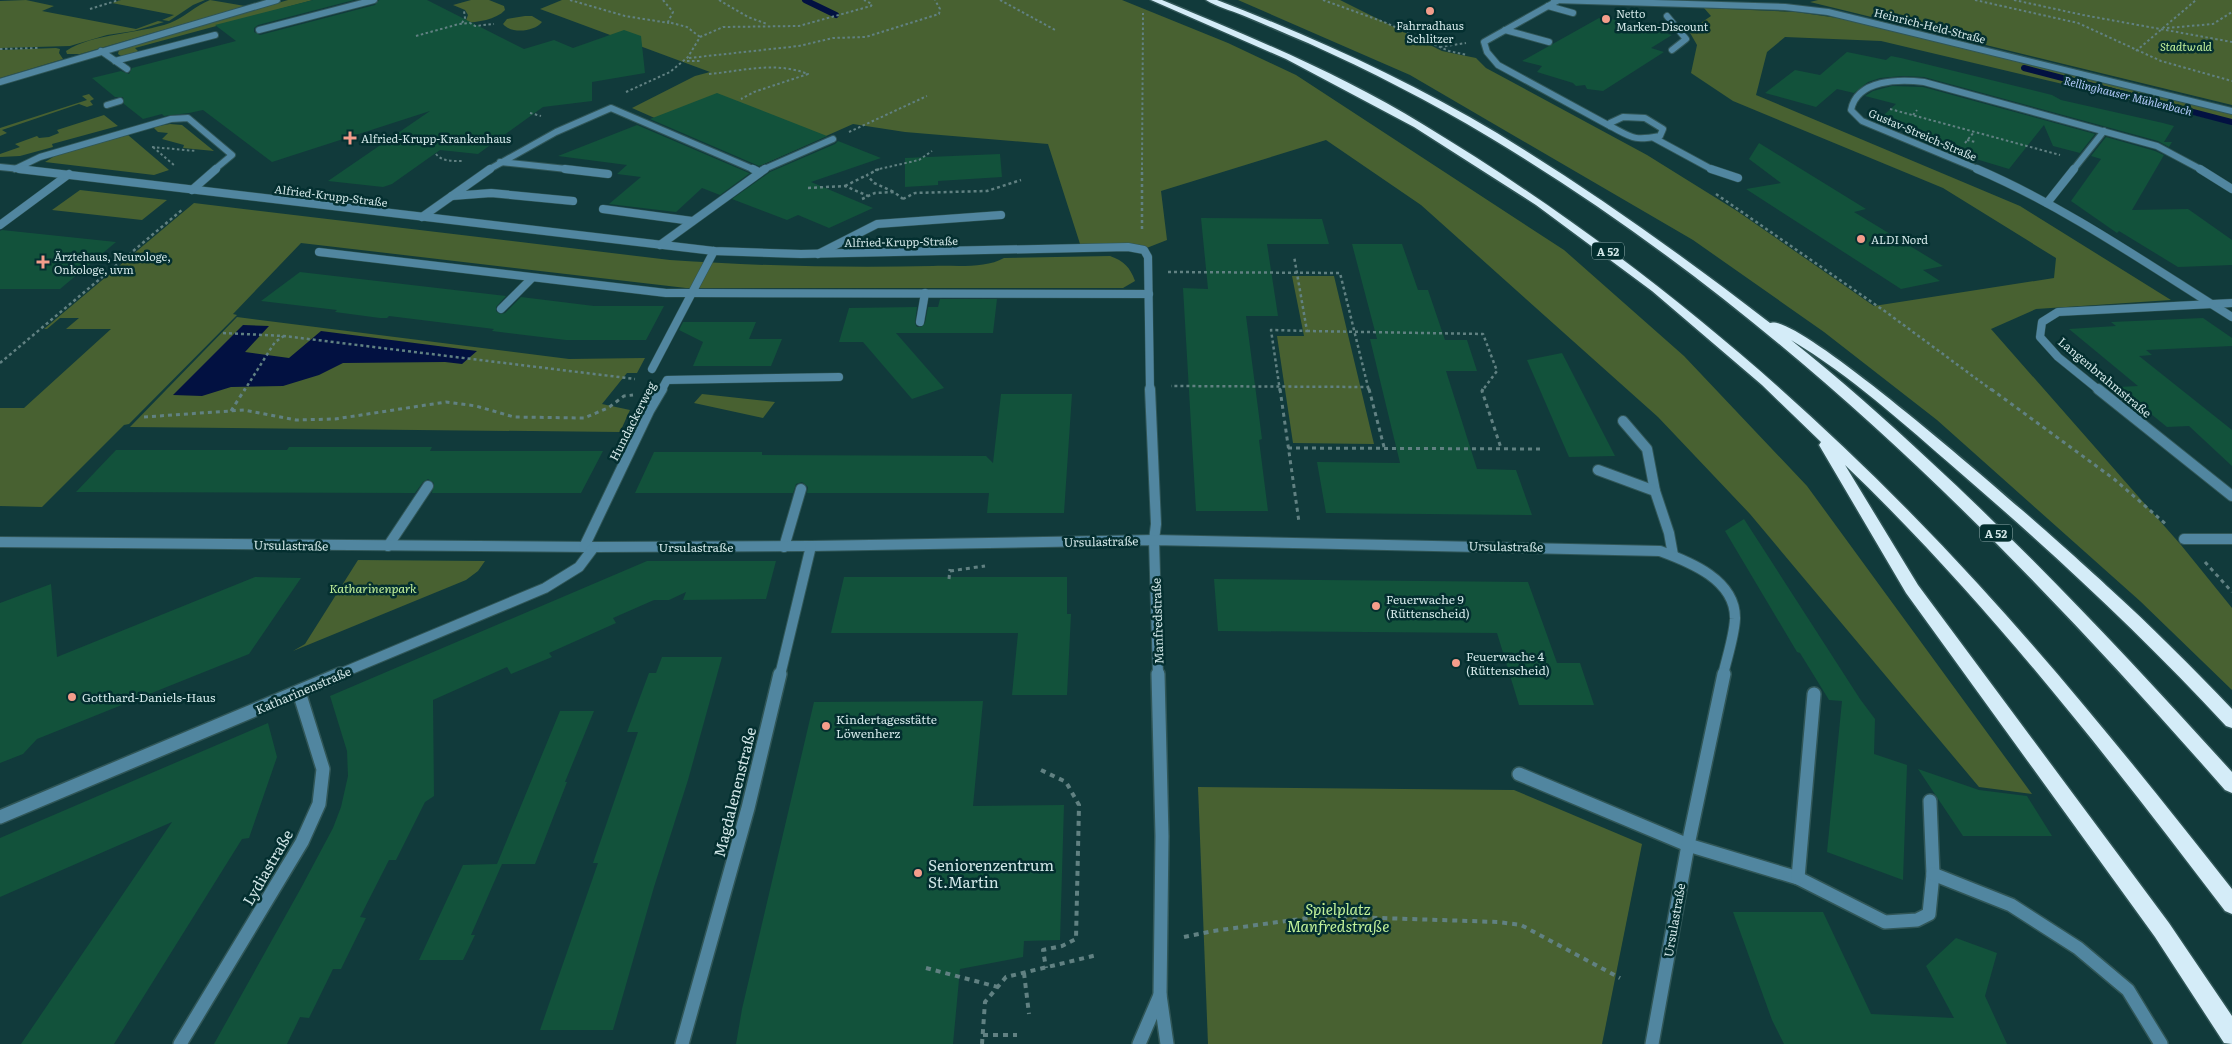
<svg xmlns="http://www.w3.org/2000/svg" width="2232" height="1044" font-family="Literata,serif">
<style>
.green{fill:#486131}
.water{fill:#021141}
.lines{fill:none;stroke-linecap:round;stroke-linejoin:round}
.stream{stroke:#021141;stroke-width:6}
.building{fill:#12523b}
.lane-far3-casing{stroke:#305657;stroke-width:8}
.lane-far2-casing{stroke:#305657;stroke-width:9}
.lane-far1-casing{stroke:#305657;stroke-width:12}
.lane-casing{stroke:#305657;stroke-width:16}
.street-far3-casing{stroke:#305657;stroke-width:8}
.street-far2-casing{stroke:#305657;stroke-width:9}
.street-far1-casing{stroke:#305657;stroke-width:12}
.street-casing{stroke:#305657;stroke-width:16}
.highway-casing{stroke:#305657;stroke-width:3}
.path-far3{stroke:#618182;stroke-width:2;stroke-dasharray:2.5 2.5;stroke-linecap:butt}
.path-far2{stroke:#618182;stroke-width:2.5;stroke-dasharray:3 3;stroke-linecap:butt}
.path-far1{stroke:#618182;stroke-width:3;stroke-dasharray:4 4;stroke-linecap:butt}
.path{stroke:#618182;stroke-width:4;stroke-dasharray:5 5;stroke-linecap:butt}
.lane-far3{stroke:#5186a0;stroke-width:6}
.lane-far2{stroke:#5186a0;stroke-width:8}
.lane-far1{stroke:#5186a0;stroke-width:10}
.lane{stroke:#5186a0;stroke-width:13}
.street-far3{stroke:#5186a0;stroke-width:6}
.street-far2{stroke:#5186a0;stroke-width:8}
.street-far1{stroke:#5186a0;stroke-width:10}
.street{stroke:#5186a0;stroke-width:13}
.highway{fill:#d4ecf8;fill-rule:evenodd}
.poi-dot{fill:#f49d8b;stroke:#042f30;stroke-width:2}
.labels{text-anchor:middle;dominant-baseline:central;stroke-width:5;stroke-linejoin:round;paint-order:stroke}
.far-poi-label{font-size:11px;fill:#d1e6e7;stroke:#042f30;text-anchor:start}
.far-street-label{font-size:11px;fill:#d1e6e7;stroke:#042f30}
.far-park-label{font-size:11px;font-style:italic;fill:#c2f19a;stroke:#042f30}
.far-water-label{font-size:11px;font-style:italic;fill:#b3ccfd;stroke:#042f30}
.shield{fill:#042f30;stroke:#94afb0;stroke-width:1}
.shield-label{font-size:11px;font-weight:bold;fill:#d1e6e7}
.street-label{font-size:12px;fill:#d1e6e7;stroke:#042f30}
.park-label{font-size:12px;font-style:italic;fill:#c2f19a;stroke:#042f30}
.poi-label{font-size:12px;fill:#d1e6e7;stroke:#042f30;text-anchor:start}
.near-street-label{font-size:15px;fill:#d1e6e7;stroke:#042f30}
.near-poi-label{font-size:15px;fill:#d1e6e7;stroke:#042f30;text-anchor:start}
.near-park-label{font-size:15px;font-style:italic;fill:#c2f19a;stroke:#042f30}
</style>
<rect width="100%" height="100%" fill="#113a3b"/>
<g class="green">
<path d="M26,0L54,6L42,11L136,29L158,21L164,22L134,31L107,35L70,46L0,48V1Z"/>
<path d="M121,0H205L193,5L169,21L162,20L174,15L112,3Z"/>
<path d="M210,0L245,6L80,54H67L66,51C93,33 139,34 170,23C185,17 195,6 210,0Z"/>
<path d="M288,0H313L135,48L140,53L123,57L118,54L119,50Z"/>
<path d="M471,0H489L504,6L505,10C496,20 477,22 465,23L468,15L465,10L453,5Z"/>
<path d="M562,0H1122L1228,43L1296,75L1564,250L1684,356L1807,486L2032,794L1979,787L1750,514L1658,417L1421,205L1326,140L1161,191L1167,240L1144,249L1081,247L1048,144L905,132L853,124L761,165L632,108L695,76L710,72L540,9Z"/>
<path d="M1238,0H1340L1442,51L1476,58L1486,68L1647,155L1737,211L1874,306L2054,278L2056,258L1943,188L1733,101L1691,73L1697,45L1689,31L1711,16L1704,8L1796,12L1845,19L2232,114V124L1881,41L1785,37L1767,52L1756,95L2020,206L2171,300L2036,309L1991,329L2181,545L2232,608V690L2140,601L1937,420L1824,332L1693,240L1410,75Z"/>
<path d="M1818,0H2232V105L1810,2Z"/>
<path d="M525,16H532L542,22C534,32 511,34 503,24L507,19Z"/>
<path d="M56,48L60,49L59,53L63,59L0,78V50Z"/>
<path d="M89,94L94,99L90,101L93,105L87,107L79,104L2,130L7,133L0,136V128L87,100L82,96Z"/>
<path d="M104,115L118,126L52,144L53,147L20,156L0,157V154L20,147L15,144L37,136L39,138L49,137L59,133L57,130Z"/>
<path d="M170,124L182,125L214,151L183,148L184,145L162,139L168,133L158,132L153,127Z"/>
<path d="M128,135L169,170L154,175L45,162L58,154Z"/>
<path d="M80,190L167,200L142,220L52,210Z"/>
<path d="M194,203L670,260C758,266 845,268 933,266C955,265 985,269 1004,258L1110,256C1124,261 1130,267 1135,281L1123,288H686L301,243L233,314L237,315L129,424L124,425L42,507L0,506V408H24L111,329H66L79,318H60L47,329H44Z"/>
<path d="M1292,276H1334L1374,444L1293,443L1277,336H1304Z"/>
<path d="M237,317L569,359L645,358L637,373H627L602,404L630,410L620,432L130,427Z"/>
<path d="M702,394L775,402L763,418L694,403Z"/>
<path d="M358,560L485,561L478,571L466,580L293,651L305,644Z"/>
<path d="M1198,787L1514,790L1642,844L1602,1044H1208Z"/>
</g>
<path class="water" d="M243,325L269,326L245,352L289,358L321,331L477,351L462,364L445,362L343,363L319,375L283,386L231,387L202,396L173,395Z"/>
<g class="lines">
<g class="stream">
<path d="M805,0L836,15"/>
<path d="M2024,68L2232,122"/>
</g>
</g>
<g class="building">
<path d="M313,0H354L258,25L254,28V32L260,35L375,5L379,0H427L524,49L554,40L573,48L624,30L641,36L645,73L592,82V101L543,107L478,154L440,150L392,184L383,187L328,181L430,111L272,162L203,110L189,113L164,116L162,114L143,119L124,104L123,97H115L92,78L121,71L129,74L132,68L236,41L215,25Z"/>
<path d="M1599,18L1604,20L1607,18L1672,35L1651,48L1664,52L1603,91L1587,89L1585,85L1576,86L1573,83L1537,72L1542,66L1522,61Z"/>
<path d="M1847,52L1886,60L1891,56L1901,58L2052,95L2061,100L2163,123L2174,126L2164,142H2172L2169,147L2158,141L1924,77L1903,76L1880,78L1868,82L1854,93L1837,89L1816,107L1765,93L1795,70L1820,75Z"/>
<path d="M1892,86L1923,87L2095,134L2080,153L2053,146L2044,125L2009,169L1946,150L1930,144L1934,139L1876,122L1896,104L1865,96L1873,91Z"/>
<path d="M717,93L748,105L827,136L759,166L650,119Z"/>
<path d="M637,125L749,173H750L720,195L702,188L676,212L659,210L609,204L641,177L617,174L627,165L558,156Z"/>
<path d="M2106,137L2155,151L2164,155L2132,210L2188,209L2232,240V265L2178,267L2119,231L2117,233L2071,201L2101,159L2091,156Z"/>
<path d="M838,141L881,158L811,182L873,208L829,228L798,215L787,220L732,199L770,172L835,144Z"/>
<path d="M1759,143L1866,209L1854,212L1943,266L1923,270L1940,281L1901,289L1746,189L1781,183L1749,159Z"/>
<path d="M1000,154L1002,177L938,181V185L905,187V158Z"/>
<path d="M1201,218L1322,219L1329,244H1267L1278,316H1246L1262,439L1259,440L1268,511H1196L1183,288L1208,289Z"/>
<path d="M0,231L2,230L116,242L60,289H0Z"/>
<path d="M1352,244H1402L1418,290H1428L1445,340H1467L1477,371H1446L1477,469L1516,470L1532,515L1326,513L1317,462L1400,463L1370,339H1377Z"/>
<path d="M300,272L506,296L496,307V311L500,314L505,313L521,297L594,306H664L646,340H566L492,331L494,329L389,316L387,318H380L335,312L337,310L261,301Z"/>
<path d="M940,299H997L993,333H896L944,388L912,399L863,342H839L849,308L917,307L915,323L917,327H921L925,323L928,307H938Z"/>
<path d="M2203,318L2232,338V346L2146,350L2152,355L2139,356L2232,430V466L2189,426L2167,427L2118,387L2138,386L2069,329L2116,326L2111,322Z"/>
<path d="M683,322H756L749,339H782L771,366H693L703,342L679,330Z"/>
<path d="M1562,353L1615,456L1569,457L1527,360Z"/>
<path d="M1001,394H1072L1064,513H987L989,493H807L808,487L802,482L796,484L793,493H635L654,452H762V455L986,456L993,463Z"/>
<path d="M289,447H432L430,451H603L581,493H432L434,483L428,479L423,482L415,493L76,492L116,450H287Z"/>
<path d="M1744,519L1860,699L1875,719L1874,754L1907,765L1903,880L1827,852L1842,701L1829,700L1800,653L1797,652L1725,531Z"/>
<path d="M647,561H776L766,599L683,600L686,592L669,600H654L613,618L616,623L549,653L552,657L511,674L507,667L433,700L434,796L425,802L396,860H389L360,917L366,918L341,969H333L309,1018L300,1017L287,1044H214L301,888L333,828L341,807L348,776L347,751L330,696Z"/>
<path d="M255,577L301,578L249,654L37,739L23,754L0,763V603L51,584L57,657Z"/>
<path d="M844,577H1067V614H1071L1067,695H1012L1018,633H831Z"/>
<path d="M1214,579L1528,582L1557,663H1580L1594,705H1519L1497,633L1218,631Z"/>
<path d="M662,657H722L688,780L654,887L613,1030H540L598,863H593L638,732H627L649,673H656Z"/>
<path d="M983,701L973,806L1064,805L1060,940L1024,941L1023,957L960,969L953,1044H736L742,1009L814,702Z"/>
<path d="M560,711H594L565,782H567L535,864H502L471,935H475L463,960H419L463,865L497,864Z"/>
<path d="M268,723L277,757L249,838L242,839L114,1044H21L172,822L0,897V838Z"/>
<path d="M1918,769L1979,790L2027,796L2052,836H1963Z"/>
<path d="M1733,912H1823L1871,1014L1954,1018L1926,966L1956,938L1997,953L1985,996L2007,1044H1784L1772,1020Z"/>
</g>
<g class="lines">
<g class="lane-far3-casing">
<g id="lane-far3">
<path d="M1548,6L1573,13"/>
<path d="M1667,16L1686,39L1672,50"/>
<path d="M259,30L374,0"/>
<path d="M1505,30L1549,42"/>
<path d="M101,51L127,69"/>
<path d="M115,61L215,35"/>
<path d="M0,82L277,0"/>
<path d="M107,105L120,101"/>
<path d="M1654,138L1713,170"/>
<path d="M500,162L576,170"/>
<path d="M15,169L40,157L171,119L188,118L232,155L214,170"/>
<path d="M488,170L556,132L611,108L755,170"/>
</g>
</g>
<g class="lane-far2-casing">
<g id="lane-far2">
<path d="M565,169L608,174"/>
<path d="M753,169L759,172"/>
<path d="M1711,169L1738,178"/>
<path d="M192,190L216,169"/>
<path d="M452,196L491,193L573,201"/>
<path d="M422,217L490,169"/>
<path d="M0,225L69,174"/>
<path d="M818,254L877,224L1001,215"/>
<path d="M692,293L1149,294"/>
<path d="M501,309L532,278"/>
<path d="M920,322L925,293"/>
</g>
</g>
<g class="lane-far1-casing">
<g id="lane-far1">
<path d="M1623,421L1647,449L1655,491"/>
<path d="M1598,470L1655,491L1669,533L1673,555"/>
<path d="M388,546L428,486"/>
<path d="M784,547L801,489"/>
</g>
</g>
<g class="lane-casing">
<g id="lane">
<path d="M1519,774L1688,845L1798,878L1885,922L1917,920L1929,914L1933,874L1930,801"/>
<path d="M1933,874L2011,905L2078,948L2128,990L2161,1044"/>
<path d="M1798,878L1814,694"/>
</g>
</g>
<g class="street-far3-casing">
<g id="street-far3">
<path d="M1554,0L1785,7L1828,12L2232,111"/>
<path d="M1557,1L1484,42L1487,52L1498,65L1610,126"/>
<path d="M1623,117L1645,118L1663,129L1660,136C1633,141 1633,138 1610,126V123Z"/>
<path d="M0,167L30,170"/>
<path d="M762,170L833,139"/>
<path d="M1980,170L1862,121L1851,110C1857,79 1900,79 1924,82L2157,146L2202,170"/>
<path d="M2073,170L2104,131"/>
</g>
</g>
<g class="street-far2-casing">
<g id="street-far2">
<path d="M19,169L714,251L801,254L1128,247L1144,250L1148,257L1150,391"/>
<path d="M1977,169C2066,207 2150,266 2232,317"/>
<path d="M2200,169L2232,189"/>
<path d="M2047,203L2074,169"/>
<path d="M603,209L692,221"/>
<path d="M660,245L765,169"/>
<path d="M319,252L666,293H692"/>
<path d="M652,369L714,251"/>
<path d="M661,391L667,380L839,377"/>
<path d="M2100,391L2058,357L2040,337L2042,322L2058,312L2232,303"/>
</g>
</g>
<g class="street-far1-casing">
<g id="street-far1">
<path d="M1150,389L1156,524L1154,540L1158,675"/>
<path d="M2098,389L2232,496"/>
<path d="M2184,539H2232"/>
<path d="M0,542L594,547L811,546L1154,540L1660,551C1690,562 1736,580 1735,619C1734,637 1727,657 1723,675"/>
<path d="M584,547L649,411L662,389"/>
<path d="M337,675L545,588L579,567L594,547"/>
<path d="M780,675L811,546"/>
</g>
</g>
<g class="street-casing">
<g id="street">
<path d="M1158,674L1162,836L1160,995L1167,1044"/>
<path d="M0,817L340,674"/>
<path d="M180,1044L302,842L319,804L323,769L299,692"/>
<path d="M682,1044L748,808L780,674"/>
<path d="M1139,1044L1160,995"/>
<path d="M1652,1044L1688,845L1724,674"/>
</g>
</g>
<g class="highway-casing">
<g id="highway">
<path d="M1151,0H1162C1251,37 1341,74 1424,125C1632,251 1814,405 1978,584C2068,682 2150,785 2232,889V914L2225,911C2107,756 1986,600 1845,465L1918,585L2169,923L2232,1016V1044L2224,1043L2155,937L1906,593L1819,445L1821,442L1762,385L1652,291L1536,205L1414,127L1286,59Z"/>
<path d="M1206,0H1217C1313,37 1408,80 1497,133C1592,191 1682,255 1770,323C1799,309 2072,553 2108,587C2151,626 2192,667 2232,709V728L2226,726C2142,635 2051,551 1957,470C1904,424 1851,376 1791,340C1839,378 1886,420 1931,462C2037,560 2135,665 2232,772V793L2225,790C2005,539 1777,310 1489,137C1431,102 1370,71 1308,43C1286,34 1264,24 1242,15C1230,10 1217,7 1206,0Z"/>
</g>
</g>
<g class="path-far3">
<path d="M570,0L625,16L669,23"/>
<path d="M663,0L673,12L668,22L687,27L700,37"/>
<path d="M719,0L748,17L767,24"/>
<path d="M1000,0L1057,31"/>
<path d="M1323,0L1384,22L1449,51L1467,55"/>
<path d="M1975,0L2078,23L2161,61L2232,81"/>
<path d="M2014,0L2083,15L2232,42"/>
<path d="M90,9L119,0"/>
<path d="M462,23L465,18L464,11"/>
<path d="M2167,28L2213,24L2232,12"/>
<path d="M416,36L459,24L470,23L475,26L494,24"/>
<path d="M1440,47L1466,43"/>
<path d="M0,49L39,48"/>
<path d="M2136,51L2196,0"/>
<path d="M689,58L799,46L833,38L866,37L939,14L940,9L935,0"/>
<path d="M687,61H701"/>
<path d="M709,74C743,71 775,61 808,74L754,92L741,99"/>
<path d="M626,92L670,72L688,57L700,37L723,27L799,26L871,6L872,4L864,0"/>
<path d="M1890,109L2060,155"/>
<path d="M530,113L541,116"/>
<path d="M1913,115L1917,110"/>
<path d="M849,132L927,96"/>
<path d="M1967,140L1975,142"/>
<path d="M1965,143L1974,132"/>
<path d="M152,147L196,151"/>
<path d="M153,147L175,166"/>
<path d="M436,154C442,162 454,161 464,161"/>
<path d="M875,170L919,160L932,151"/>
<path d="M1142,170L1143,13"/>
</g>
<g class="path-far2">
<path d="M879,169L867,175L874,183L894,192"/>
<path d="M845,186L867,175"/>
<path d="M808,188L845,186L868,196"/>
<path d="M1716,194L1886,312L1993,391"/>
<path d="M862,199L875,193L894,192L903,199"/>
<path d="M903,199L915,193L987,191L1021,180"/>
<path d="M1142,229V169"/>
<path d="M1168,272L1340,273L1368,387L1171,386"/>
<path d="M1307,331L1483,334L1497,371L1482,391"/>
<path d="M223,333L284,336L635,379"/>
<path d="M0,363L183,209"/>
<path d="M1368,387L1369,391"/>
<path d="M244,391L275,342L284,336"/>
<path d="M1280,391L1271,330L1307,331L1294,256"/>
</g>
<g class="path-far1">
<path d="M1280,389L1299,522"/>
<path d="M1369,389L1384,447"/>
<path d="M1483,389L1482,391L1501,448"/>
<path d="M1991,389L2114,479L2168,526"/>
<path d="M231,411L245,389"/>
<path d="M144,417L244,410L296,420L335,419L446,402L476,406L514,417L584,418L608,408L624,396L633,395"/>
<path d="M1288,448L1541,449"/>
<path d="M2205,562L2232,592"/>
<path d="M950,571L985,566"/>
<path d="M949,579L950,569"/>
</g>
<g class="path">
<path d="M1041,770L1066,782L1079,805L1076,939L1062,946L1043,950L1046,968"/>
<path d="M1184,937L1213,931L1322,916L1498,922L1521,925L1620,978"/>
<path d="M926,968L998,987"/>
<path d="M1024,973L1029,1014"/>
<path d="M983,1035H1017"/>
<path d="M982,1044L985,1002L1006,977L1097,955"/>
</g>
<use href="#lane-far3" class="lane-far3"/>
<use href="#lane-far2" class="lane-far2"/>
<use href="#lane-far1" class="lane-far1"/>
<use href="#lane" class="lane"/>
<use href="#street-far3" class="street-far3"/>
<use href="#street-far2" class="street-far2"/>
<use href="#street-far1" class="street-far1"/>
<use href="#street" class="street"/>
<use href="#highway" class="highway"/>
</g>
<g class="poi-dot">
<circle cx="1430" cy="11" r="5"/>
<circle cx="1606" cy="19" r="5"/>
<path d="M347.5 130.5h5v5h5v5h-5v5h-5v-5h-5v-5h5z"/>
<circle cx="1861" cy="239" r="5"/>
<path d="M40.5 254.5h5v5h5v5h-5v5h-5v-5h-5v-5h5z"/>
<circle cx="1376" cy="606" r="5"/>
<circle cx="1456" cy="663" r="5"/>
<circle cx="72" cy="697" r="5"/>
<circle cx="826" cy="726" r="5"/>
<circle cx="918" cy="873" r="5"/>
</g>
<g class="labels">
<g class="far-poi-label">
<text x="1616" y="13">Netto<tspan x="1616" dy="13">Marken-Discount</tspan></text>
<text x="1430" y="25" text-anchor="middle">Fahrradhaus<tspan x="1430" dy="13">Schlitzer</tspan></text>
<text x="361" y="138">Alfried-Krupp-Krankenhaus</text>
<text x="1871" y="239">ALDI Nord</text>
<text x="54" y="256">Ärztehaus, Neurologe,<tspan x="54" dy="13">Onkologe, uvm</tspan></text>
</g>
<g class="far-street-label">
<text transform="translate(1930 25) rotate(14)">Heinrich-Held-Straße</text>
<text transform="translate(1923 134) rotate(23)">Gustav-Streich-Straße</text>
<text transform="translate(331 195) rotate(7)">Alfried-Krupp-Straße</text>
<text transform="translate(901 241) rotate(-1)">Alfried-Krupp-Straße</text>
</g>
<g class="far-park-label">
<text x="2186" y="46">Stadtwald</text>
</g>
<g class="far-water-label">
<text transform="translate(2128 95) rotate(14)">Rellinghauser Mühlenbach</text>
</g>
<g class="shield">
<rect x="1592" y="242.5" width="32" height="17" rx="4"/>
<rect x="1980" y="524.5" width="32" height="17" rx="4"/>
</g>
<g class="shield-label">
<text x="1608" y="251">A 52</text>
<text x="1996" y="533">A 52</text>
</g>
<g class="street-label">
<text transform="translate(2105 377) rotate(40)">Langenbrahmstraße</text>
<text transform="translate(632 421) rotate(-63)">Hundackerweg</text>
<text transform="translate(1101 541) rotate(-1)">Ursulastraße</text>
<text transform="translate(291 545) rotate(1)">Ursulastraße</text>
<text transform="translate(1506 546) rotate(1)">Ursulastraße</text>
<text x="696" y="547">Ursulastraße</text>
<text transform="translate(1157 621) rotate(-92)">Manfredstraße</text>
<text transform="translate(303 690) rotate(-23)">Katharinenstraße</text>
<text transform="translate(1674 920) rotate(-80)">Ursulastraße</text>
</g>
<g class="park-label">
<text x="373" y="588">Katharinenpark</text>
</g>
<g class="poi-label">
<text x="1386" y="599">Feuerwache 9<tspan x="1386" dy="14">(Rüttenscheid)</tspan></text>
<text x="1466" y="656">Feuerwache 4<tspan x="1466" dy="14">(Rüttenscheid)</tspan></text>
<text x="82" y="697">Gotthard-Daniels-Haus</text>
<text x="836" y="719">Kindertagesstätte<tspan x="836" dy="14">Löwenherz</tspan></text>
</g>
<g class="near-street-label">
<text transform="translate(734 792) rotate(-76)">Magdalenenstraße</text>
<text transform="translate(267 867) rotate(-60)">Lydiastraße</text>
</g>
<g class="near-poi-label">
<text x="928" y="864">Seniorenzentrum<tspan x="928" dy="17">St.Martin</tspan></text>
</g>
<g class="near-park-label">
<text x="1338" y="908">Spielplatz<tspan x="1338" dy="17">Manfredstraße</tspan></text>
</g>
</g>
</svg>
